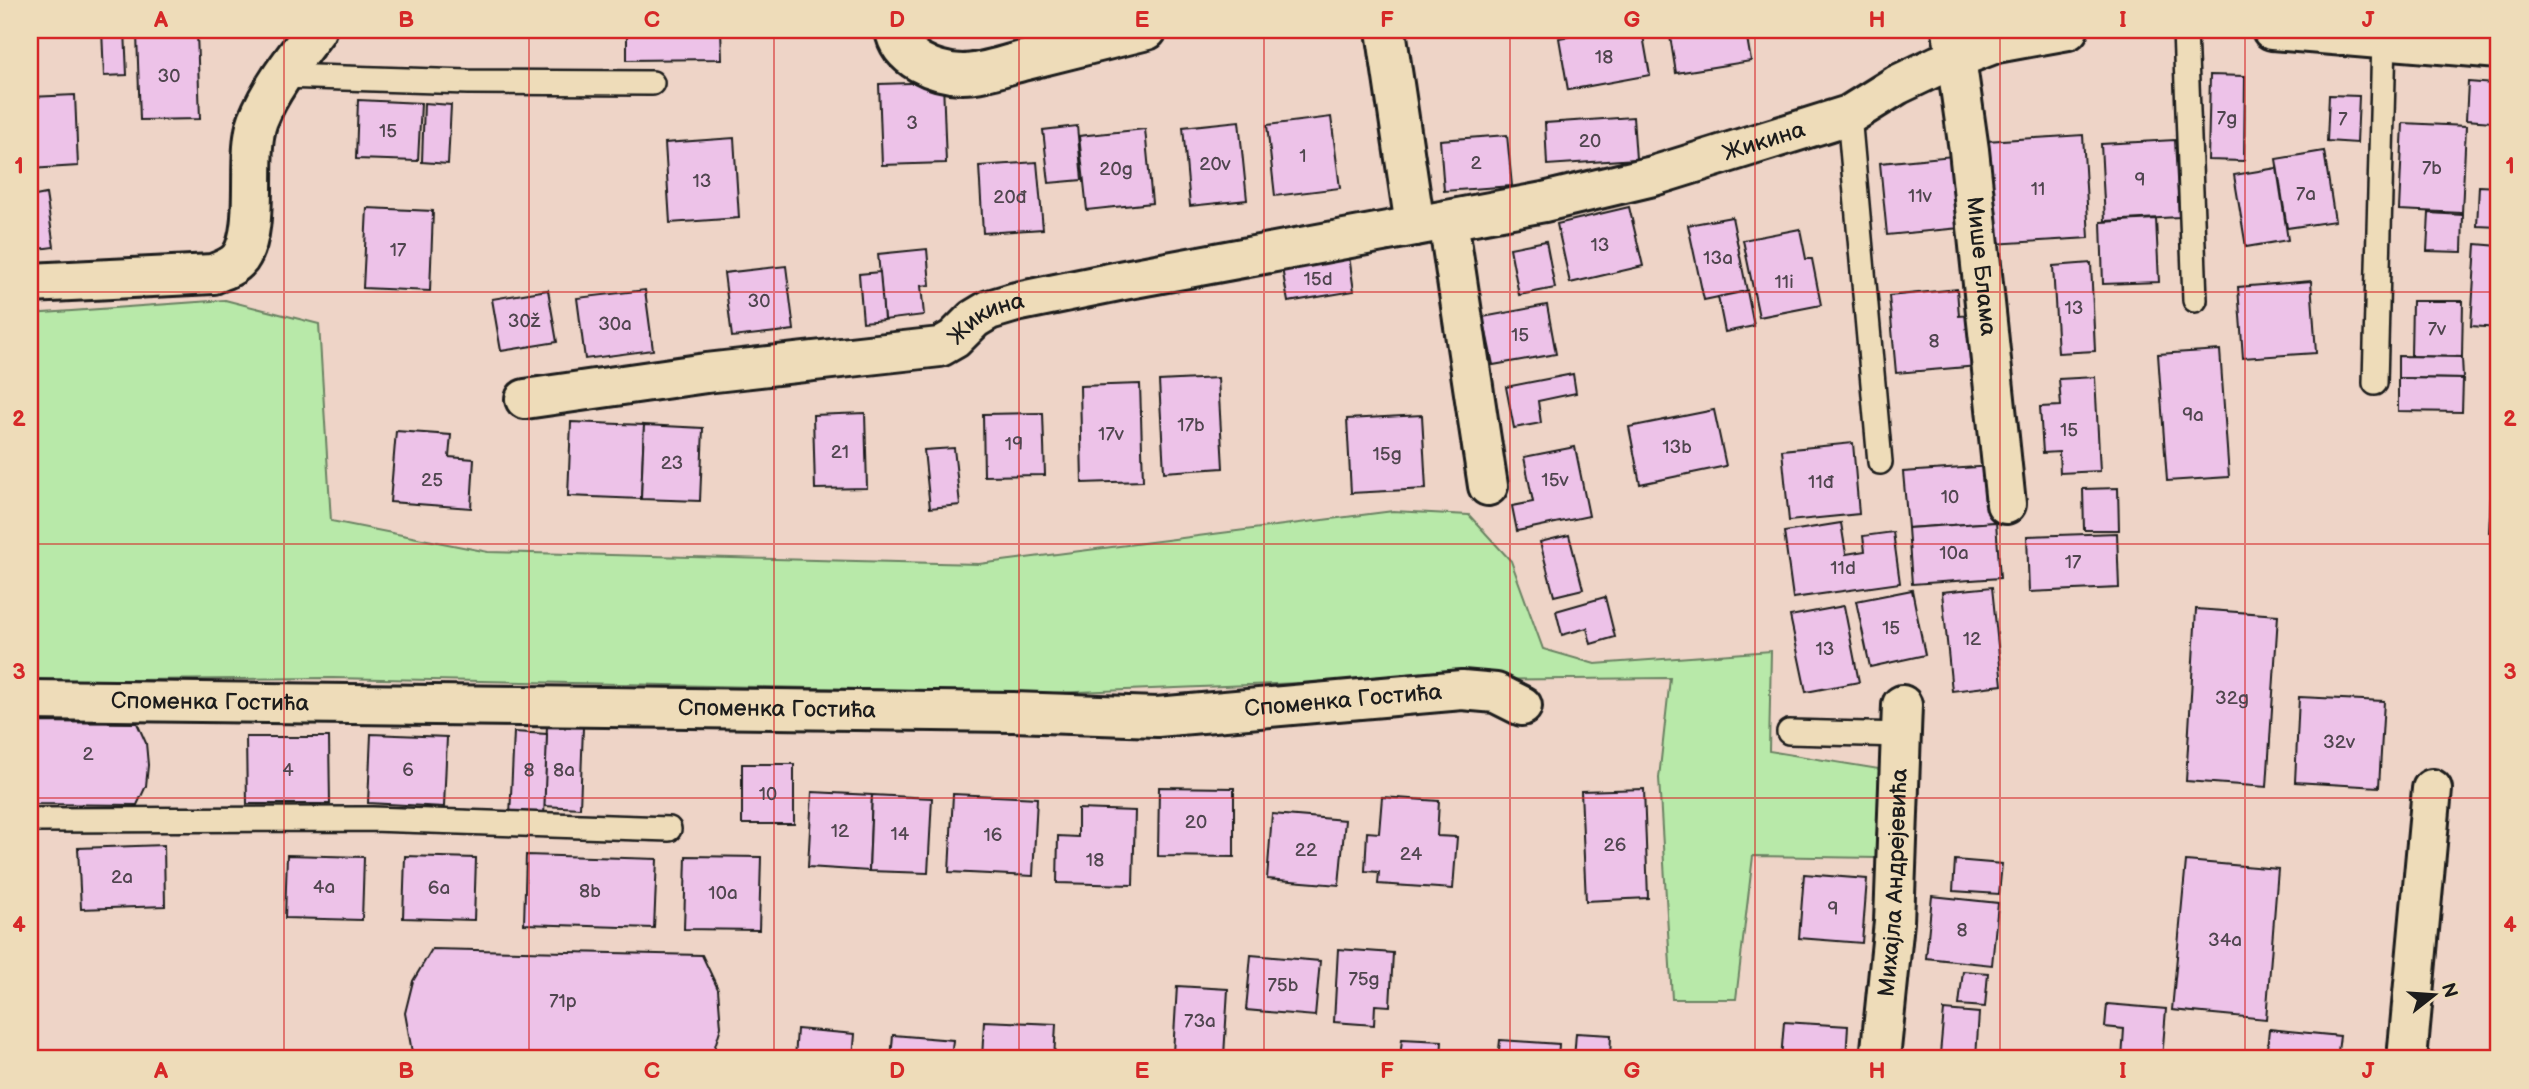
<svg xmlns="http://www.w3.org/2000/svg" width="2529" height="1089" font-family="'Balsamiq Sans',sans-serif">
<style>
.green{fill:#b8e9a9;stroke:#6a8262;stroke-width:2}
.building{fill:#edc2e8;stroke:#1c1c1c;stroke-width:2}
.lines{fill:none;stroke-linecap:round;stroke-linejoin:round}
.service-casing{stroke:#1c1c1c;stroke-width:28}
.minor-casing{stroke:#1c1c1c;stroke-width:44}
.service{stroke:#eedcb9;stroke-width:23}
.minor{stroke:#eedcb9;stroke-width:38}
.grid{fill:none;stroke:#d62828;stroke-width:2;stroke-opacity:0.55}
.labels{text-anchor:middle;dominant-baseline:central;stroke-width:7;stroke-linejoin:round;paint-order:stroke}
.number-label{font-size:19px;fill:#50464f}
.street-label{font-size:23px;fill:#1c1c1c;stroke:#eedcb9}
.neatline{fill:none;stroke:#d62828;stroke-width:2.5}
.grid-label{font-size:23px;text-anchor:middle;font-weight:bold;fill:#d62828}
</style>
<rect width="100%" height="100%" fill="#eed4c7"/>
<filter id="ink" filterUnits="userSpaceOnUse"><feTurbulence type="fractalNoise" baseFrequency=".0143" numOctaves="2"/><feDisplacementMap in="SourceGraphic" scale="14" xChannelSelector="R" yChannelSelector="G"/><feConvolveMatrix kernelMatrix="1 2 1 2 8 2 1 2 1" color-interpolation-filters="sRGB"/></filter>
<g filter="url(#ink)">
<path class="green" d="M225,300L319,324L331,521L488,552L979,564L1393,511L1469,515L1511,561L1543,649L1595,664L1771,651L1769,751L1879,769L1876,858L1753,856L1736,999H1672L1659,778L1670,678L1350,681L1053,693L332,678L30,681V314Z"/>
<g class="building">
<path d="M102,30H125L127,75L104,76Z"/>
<path d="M627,30H721L722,59L627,60Z"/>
<path d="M1605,30H1642L1650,75L1568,90L1559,38Z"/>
<path d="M1669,30H1704L1706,38L1746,32L1751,61L1676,73Z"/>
<path d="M197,32L200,119L140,120L137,34Z"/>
<path d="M2210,75L2245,76L2244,161L2208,160Z"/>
<path d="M943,82L946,163L882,165L879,84Z"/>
<path d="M2468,82L2494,84L2492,122L2466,120Z"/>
<path d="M75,95L78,166L30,169V97Z"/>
<path d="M2329,95L2359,96L2357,143L2327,141Z"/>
<path d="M358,100L421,103L418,161L356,159Z"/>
<path d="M424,103L451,105L448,164L422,162Z"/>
<path d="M1331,117L1340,188L1275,196L1267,125Z"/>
<path d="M1633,117L1636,159L1547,165L1545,123Z"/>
<path d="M1239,121L1247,200L1190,206L1183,127Z"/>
<path d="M2403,123L2466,126L2462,213L2399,210Z"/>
<path d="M1077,126L1082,180L1049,183L1043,130Z"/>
<path d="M1145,129L1152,203L1087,210L1079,136Z"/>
<path d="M1507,135L1512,186L1444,191L1440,140Z"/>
<path d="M2083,135L2089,238L1992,244L1986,141Z"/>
<path d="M734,138L739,218L670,223L665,143Z"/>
<path d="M2175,140L2179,217L2105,221L2101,144Z"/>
<path d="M2324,151L2335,221L2287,228L2276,159Z"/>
<path d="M1953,156L1960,228L1887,235L1880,163Z"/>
<path d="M1037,162L1043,229L983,233L979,166Z"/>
<path d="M2277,168L2288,240L2246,247L2234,175Z"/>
<path d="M2479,186L2499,187V227L2477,226Z"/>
<path d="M46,194L54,247L30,250V197Z"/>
<path d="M1629,207L1643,266L1570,283L1557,224Z"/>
<path d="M367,208L433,211L430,291L363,288Z"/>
<path d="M2429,213L2463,215L2462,252L2427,251Z"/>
<path d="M1732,217L1747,291L1704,300L1688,225Z"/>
<path d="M2156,219L2159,282L2103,284L2101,222Z"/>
<path d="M1800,229L1806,259H1812L1821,305L1759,317L1743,240Z"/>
<path d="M1546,241L1555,288L1519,295L1510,248Z"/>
<path d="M2476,244L2499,246V328L2471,326Z"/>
<path d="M927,249L930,285L921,286L924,315L884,320L878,254Z"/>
<path d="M1349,256L1354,291L1288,302L1282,268Z"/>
<path d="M2091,263L2095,351L2058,353L2053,266Z"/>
<path d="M786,266L794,330L732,337L724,273Z"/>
<path d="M880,272L884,320L863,322L859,274Z"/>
<path d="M2311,281L2316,353L2243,358L2238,287Z"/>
<path d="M1957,289L1959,316L1973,315L1978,366L1896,373L1889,296Z"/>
<path d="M548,290L557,342L501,351L492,299Z"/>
<path d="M645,290L653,350L585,359L577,298Z"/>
<path d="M1747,291L1754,326L1725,332L1718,297Z"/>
<path d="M2412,301H2463L2462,357L2411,356Z"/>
<path d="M1547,305L1556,354L1493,365L1483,317Z"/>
<path d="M2220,350L2229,477L2167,481L2158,354Z"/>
<path d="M2398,356L2462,357L2463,379L2398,378Z"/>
<path d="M1573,374L1576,393L1538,401L1541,423L1514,428L1506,387Z"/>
<path d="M2095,377L2100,471L2060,473L2059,452L2043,453L2040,407L2061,406L2059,379Z"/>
<path d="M1218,378L1223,468L1164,472L1159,381Z"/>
<path d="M2398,378L2463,379L2462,412L2398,411Z"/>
<path d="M1140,384L1143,481L1082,483L1080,386Z"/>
<path d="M1714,410L1726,466L1640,484L1629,427Z"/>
<path d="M865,413L867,488L815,489L813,415Z"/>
<path d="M1043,413L1045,475L984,476L983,414Z"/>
<path d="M1422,415L1426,489L1351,493L1347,419Z"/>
<path d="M571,422L644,425L641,499L568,496Z"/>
<path d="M644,425L703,428L700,501L641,499Z"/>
<path d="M396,431L451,435L449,457L474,459L471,508L390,502Z"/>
<path d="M1853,443L1859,514L1789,521L1782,450Z"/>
<path d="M1575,447L1589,516L1517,531L1512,506L1533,502L1524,457Z"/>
<path d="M954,448L960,505L930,508L924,450Z"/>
<path d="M1992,466L1996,522L1908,528L1903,472Z"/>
<path d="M2118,488L2119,530H2084L2083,489Z"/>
<path d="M2491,497H2499V532H2489Z"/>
<path d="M1996,522L2000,578L1912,584L1908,528Z"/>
<path d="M1841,523L1846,554L1865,551L1863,536L1893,532L1900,583L1793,598L1784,532Z"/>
<path d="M2117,533L2119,588L2029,592L2027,536Z"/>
<path d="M1569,535L1583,589L1554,596L1540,542Z"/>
<path d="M1992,587L2002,685L1952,691L1942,592Z"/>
<path d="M1912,590L1925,655L1870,667L1856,601Z"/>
<path d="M1605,597L1615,637L1591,644L1587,628L1562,635L1556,611Z"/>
<path d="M1844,606L1859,682L1806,692L1790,616Z"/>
<path d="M2196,609L2278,615L2267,787L2186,781Z"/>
<path d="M2299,697L2384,701L2379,787L2295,782Z"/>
<path d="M30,722L137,723L146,743L148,765L146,786L137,805L30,804Z"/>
<path d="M547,726L583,727L580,808L544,806Z"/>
<path d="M514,732L547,734L544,818L510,816Z"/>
<path d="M371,734L447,737L444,807L368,803Z"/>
<path d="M246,737H329L330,804H247Z"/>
<rect x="742" y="764" width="52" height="60"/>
<path d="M1159,787L1234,788V857L1158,856Z"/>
<path d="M1644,789L1648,898L1586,901L1581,791Z"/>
<path d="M812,792L872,795L869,871L808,867Z"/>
<path d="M953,794L1037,798L1033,876L949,872Z"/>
<path d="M872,795L932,798L928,873L869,871Z"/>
<path d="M1382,797L1439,801L1437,836L1457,837L1453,889L1378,884L1379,872L1365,871L1367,832L1379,833Z"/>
<path d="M1078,809L1135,811L1133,885L1057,883L1058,836L1078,837Z"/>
<path d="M1272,814L1345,820L1339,885L1267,879Z"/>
<path d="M164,845L165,906L81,909L78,848Z"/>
<path d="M287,855L364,857L362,920L285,918Z"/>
<path d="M526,855L657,859L654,928L524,924Z"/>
<path d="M405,856L476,858L474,920L403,918Z"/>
<path d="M686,856L761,857L759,930L684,929Z"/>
<path d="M1955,860L2002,864L1999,894L1953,891Z"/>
<path d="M2186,861L2278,869L2266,1019L2172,1010Z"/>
<path d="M1804,874L1867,879L1862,943L1799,938Z"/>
<path d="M1932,896L1998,903L1992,965L1926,958Z"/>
<path d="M432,949L702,955L718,989L721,1027L711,1059H416L412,1052L405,1013L413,981Z"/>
<path d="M1338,949L1393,953L1390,1006L1375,1005L1374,1025L1334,1022Z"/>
<path d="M1251,955L1320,961L1315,1016L1246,1010Z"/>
<path d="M1963,971L1988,973L1985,1007L1959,1005Z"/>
<path d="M1177,986L1228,989L1224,1056L1173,1053Z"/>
<path d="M2107,1004L2166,1009L2162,1059H2122L2124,1029L2105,1027Z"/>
<path d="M1944,1010L1979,1013L1976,1057L1940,1054Z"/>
<path d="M984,1021L1056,1024L1054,1059H982Z"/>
<path d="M1784,1022L1848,1026L1846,1059H1781Z"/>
<path d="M797,1029L855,1034L853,1059H795Z"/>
<path d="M2269,1029L2340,1036L2337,1059H2266Z"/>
<path d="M1576,1033L1611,1035L1610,1059H1574Z"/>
<path d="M893,1035L953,1040L951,1059H891Z"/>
<path d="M1402,1039L1442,1041L1441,1059H1400Z"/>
<path d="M1500,1040L1559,1044L1558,1059H1498Z"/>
</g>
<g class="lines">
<g class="service-casing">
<g id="service">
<path d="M2185,30L2195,300"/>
<path d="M282,76L468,82L652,83"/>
<path d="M1849,115L1880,462"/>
<path d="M2375,383L2384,39"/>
<path d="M1789,732L1903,735"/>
<path d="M30,820L372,819L669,829"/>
</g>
</g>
<g class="minor-casing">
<g id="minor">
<path d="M895,30C899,59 935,73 962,74C983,74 1005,65 1026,60C1066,50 1107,40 1147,30"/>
<path d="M1386,30L1415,226"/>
<path id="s1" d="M1952,30L1969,150L2006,504"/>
<path d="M2272,30L2499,49"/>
<path d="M1448,220L1488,486"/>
<path d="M30,283L213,274C223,270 233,267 240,258C261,228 245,155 258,120C271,87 295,58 316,30"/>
<path id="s2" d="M525,399L706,373L940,347L954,339L974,319L989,310L1016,302L1124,280L1544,202L1653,176L1849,115L1897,85L1939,65L1996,43L2068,30"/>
<path id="s3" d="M30,700L1013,712L1157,717L1462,690L1496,693L1522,706"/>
<path id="s4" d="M1880,1059L1894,922L1902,705"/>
<path d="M2407,1059L2432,789"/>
</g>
</g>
<use href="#service" class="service"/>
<use href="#minor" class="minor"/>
</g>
</g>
<path class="grid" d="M284,30V1059M529,30V1059M774,30V1059M1019,30V1059M1264,30V1059M1510,30V1059M1755,30V1059M2000,30V1059M2245,30V1059M30,292H2499M30,544H2499M30,798H2499"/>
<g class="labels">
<g class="number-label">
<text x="1604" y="57">18</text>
<text x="169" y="76">30</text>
<text x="2227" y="118">7g</text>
<text x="2343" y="119">7</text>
<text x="912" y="123">3</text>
<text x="388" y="131">15</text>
<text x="1590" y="141">20</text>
<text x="1303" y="156">1</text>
<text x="1476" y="163">2</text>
<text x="1215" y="164">20v</text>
<text x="2432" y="168">7b</text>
<text x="1116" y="169">20g</text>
<text x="2140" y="180">9</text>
<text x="702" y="181">13</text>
<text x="2038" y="189">11</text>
<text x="2306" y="194">7a</text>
<text x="1920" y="196">11v</text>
<text x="1010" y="197">20đ</text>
<text x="1600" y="245">13</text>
<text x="398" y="250">17</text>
<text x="1718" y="258">13a</text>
<text x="1318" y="279">15d</text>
<text x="1784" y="282">11i</text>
<text x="759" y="301">30</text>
<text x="2074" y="308">13</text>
<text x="524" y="321">30ž</text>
<text x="615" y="324">30a</text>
<text x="2437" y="329">7v</text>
<text x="1520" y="335">15</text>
<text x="1934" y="341">8</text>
<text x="2193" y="415">9a</text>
<text x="1191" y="425">17b</text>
<text x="2069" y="430">15</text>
<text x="1111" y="434">17v</text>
<text x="1014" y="444">19</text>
<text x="1677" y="447">13b</text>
<text x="840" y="452">21</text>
<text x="1387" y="454">15g</text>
<text x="672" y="463">23</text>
<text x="432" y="480">25</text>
<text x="1555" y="480">15v</text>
<text x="1821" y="482">11đ</text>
<text x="1950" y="497">10</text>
<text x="1954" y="553">10a</text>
<text x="2073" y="562">17</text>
<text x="1843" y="568">11d</text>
<text x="1891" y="628">15</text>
<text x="1972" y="639">12</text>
<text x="1825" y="649">13</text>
<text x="2232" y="698">32g</text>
<text x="2339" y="742">32v</text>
<text x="88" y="754">2</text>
<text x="288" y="770">4</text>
<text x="408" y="770">6</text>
<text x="529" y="770">8</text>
<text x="564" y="770">8a</text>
<text x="768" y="794">10</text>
<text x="1196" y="822">20</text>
<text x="840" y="831">12</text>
<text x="900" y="834">14</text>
<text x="993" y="835">16</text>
<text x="1615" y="845">26</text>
<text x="1306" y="850">22</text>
<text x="1411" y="854">24</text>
<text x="1095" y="860">18</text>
<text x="122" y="877">2a</text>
<text x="324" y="887">4a</text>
<text x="439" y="888">6a</text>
<text x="590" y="891">8b</text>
<text x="723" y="893">10a</text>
<text x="1833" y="909">9</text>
<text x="1962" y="930">8</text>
<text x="2225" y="940">34a</text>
<text x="1364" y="979">75g</text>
<text x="1283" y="985">75b</text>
<text x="563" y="1001">71p</text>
<text x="1200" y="1021">73a</text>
</g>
<g class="street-label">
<text stroke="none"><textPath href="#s2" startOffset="1274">Жикина</textPath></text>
<text stroke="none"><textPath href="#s1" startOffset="238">Мише Блама</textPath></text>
<text stroke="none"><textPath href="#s2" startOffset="474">Жикина</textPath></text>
<text stroke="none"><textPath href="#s3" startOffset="1314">Споменка Гостића</textPath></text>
<text stroke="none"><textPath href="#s3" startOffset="180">Споменка Гостића</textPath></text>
<text stroke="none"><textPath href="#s3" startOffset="747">Споменка Гостића</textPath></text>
<text stroke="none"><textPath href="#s4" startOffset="177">Михајла Андрејевића</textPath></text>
</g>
</g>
<rect width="2529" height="1089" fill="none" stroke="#eedcb9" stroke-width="77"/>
<g transform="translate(2434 995) rotate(73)" stroke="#eedcb9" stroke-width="5" paint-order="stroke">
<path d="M0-5L12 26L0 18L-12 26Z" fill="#1c1c1c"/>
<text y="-10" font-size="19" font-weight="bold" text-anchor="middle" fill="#1c1c1c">N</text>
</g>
<rect x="38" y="38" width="2452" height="1012" class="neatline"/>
<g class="grid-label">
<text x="161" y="27">A</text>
<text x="406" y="27">B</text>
<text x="652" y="27">C</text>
<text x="897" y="27">D</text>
<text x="1142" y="27">E</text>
<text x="1387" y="27">F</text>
<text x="1632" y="27">G</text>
<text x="1877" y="27">H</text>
<text x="2123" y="27">I</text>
<text x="2368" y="27">J</text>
<text x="19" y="173">1</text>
<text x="2510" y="173">1</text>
<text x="19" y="426">2</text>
<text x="2510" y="426">2</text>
<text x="19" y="679">3</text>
<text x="2510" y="679">3</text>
<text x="19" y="932">4</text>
<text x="2510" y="932">4</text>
<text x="161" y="1078">A</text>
<text x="406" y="1078">B</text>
<text x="652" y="1078">C</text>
<text x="897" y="1078">D</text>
<text x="1142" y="1078">E</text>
<text x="1387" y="1078">F</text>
<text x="1632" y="1078">G</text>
<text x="1877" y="1078">H</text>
<text x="2123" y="1078">I</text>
<text x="2368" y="1078">J</text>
</g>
</svg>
